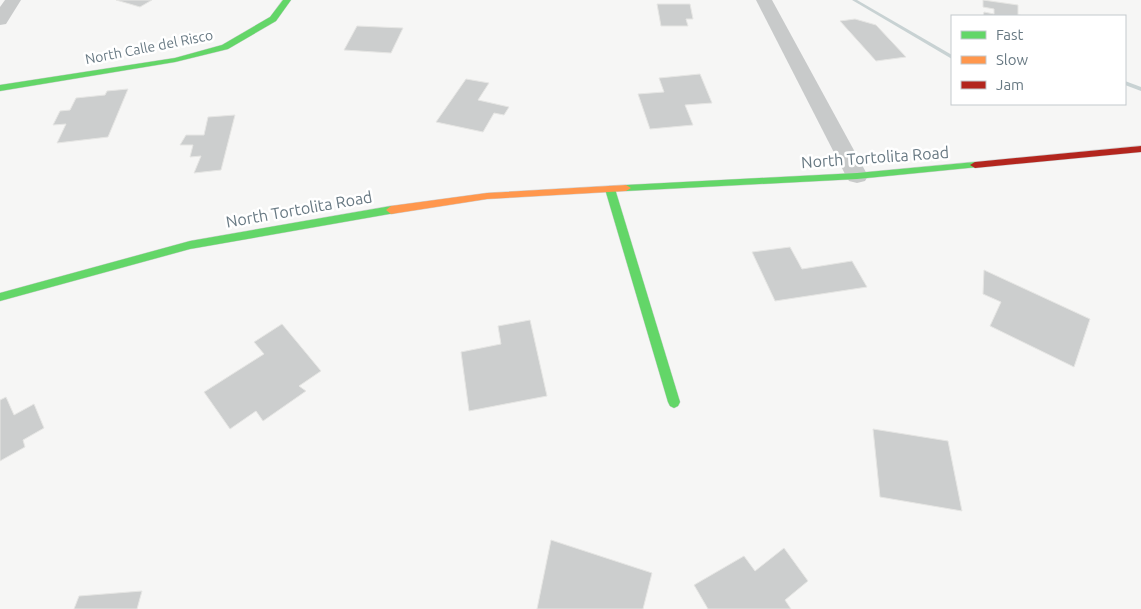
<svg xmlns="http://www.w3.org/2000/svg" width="1141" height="609" font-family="Ubuntu,sans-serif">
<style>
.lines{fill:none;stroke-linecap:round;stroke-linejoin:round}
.stream{fill:#c8d2d3;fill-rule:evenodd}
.building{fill:#cccece;stroke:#e6e6e4}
.fast-casing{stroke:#d1d2d3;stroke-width:1}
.slow-casing{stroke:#d1d2d3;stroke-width:1}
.jam-casing{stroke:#d1d2d3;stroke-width:1}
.street{fill:#c8caca;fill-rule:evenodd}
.fast{fill:#63d668;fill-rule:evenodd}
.slow{fill:#ff974d;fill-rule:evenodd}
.jam{fill:#b3261e;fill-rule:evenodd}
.labels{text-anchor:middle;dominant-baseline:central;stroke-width:5;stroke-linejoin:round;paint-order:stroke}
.far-street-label{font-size:14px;fill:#687983;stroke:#fff}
.street-label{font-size:16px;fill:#687983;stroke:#fff}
</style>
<rect width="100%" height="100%" fill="#f6f6f5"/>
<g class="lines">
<g class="stream">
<path d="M852,0H857L952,55V59Z"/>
<path d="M1125,81L1141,87V91L1125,85Z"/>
</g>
</g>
<g class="building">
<path d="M116,0H152L140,7Z"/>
<path d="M983,0L1018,5V15L1025,16H983L984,12L994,14V9L983,7Z"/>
<path d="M657,4H690L693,19H686L688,26H661Z"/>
<path d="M855,19L876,25L906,57L876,61L840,21Z"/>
<path d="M357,26L403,28L391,53L344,50Z"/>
<path d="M700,74L712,103L685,105L693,125L650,129L638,94L664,92L659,78Z"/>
<path d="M466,79L489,83L478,100L509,107L504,115L494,113L483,132L436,122Z"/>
<path d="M128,89L108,137L57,143L66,124L53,125L60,111L70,110L76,98L105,95L107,91Z"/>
<path d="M235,115L221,170L194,173L201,156L190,157L193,145H180L186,135H204L208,117Z"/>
<path d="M790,247L802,269L852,261L867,287L775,301L752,252Z"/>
<path d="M984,270L1090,319L1074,367L990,326L1001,302L983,294Z"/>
<path d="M530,320L547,396L469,411L461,352L501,344L498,326Z"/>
<path d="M282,324L321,371L299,386L306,391L263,421L256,411L230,429L204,392L264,354L254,342Z"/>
<path d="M6,397L14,415L34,404L44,428L23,440L25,447L0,461V400Z"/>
<path d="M873,429L948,441L962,511L880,497Z"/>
<path d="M551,540L652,573L643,609H537Z"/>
<path d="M784,548L808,581L785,600L791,609H708L694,585L744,556L755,571Z"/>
<path d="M142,591L137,609H74L79,596Z"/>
</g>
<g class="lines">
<g class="fast-casing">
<g id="fast">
<path d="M283,0H291L276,21L228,49L175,62L0,91V85L175,58L222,45L270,17Z"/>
<path d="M975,162L980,165L978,167L857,179L626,191L621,188L626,185L857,173Z"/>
<path d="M610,186L615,189L680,402L678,406L674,408L670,406L668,402L605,189Z"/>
<path d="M391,206L395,207L396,210L395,213L190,249L0,301V293L190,241Z"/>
</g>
</g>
<g class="slow-casing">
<path id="slow" d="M626,185L631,188L626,191L487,199L391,214L386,210L391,206L487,193Z"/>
</g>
<g class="jam-casing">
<path id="jam" d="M1141,146V152L975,168L970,165L975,162Z"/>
</g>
<g class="street">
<path d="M5,0H21L6,24L0,25V7Z"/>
<path d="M756,0H772L868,176L865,181L857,183L849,181L846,176Z"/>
</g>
<use href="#fast" class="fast"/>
<use href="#slow" class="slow"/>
<use href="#jam" class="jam"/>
</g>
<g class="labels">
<g class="far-street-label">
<text transform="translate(149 47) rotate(-11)">North Calle del Risco</text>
</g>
<g class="street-label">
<text transform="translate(875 157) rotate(-4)">North Tortolita Road</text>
<text transform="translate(299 209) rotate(-10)">North Tortolita Road</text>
</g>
</g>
<rect x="951" y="15" width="175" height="90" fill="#ffffff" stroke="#c3c9cd"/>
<rect x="961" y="31" width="25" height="8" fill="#63d668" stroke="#c3c9cd"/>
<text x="996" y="40" font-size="15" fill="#687983">Fast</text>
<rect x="961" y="56" width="25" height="8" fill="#ff974d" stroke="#c3c9cd"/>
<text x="996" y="65" font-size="15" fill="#687983">Slow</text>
<rect x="961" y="81" width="25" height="8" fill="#b3261e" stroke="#c3c9cd"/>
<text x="996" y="90" font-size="15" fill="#687983">Jam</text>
</svg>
